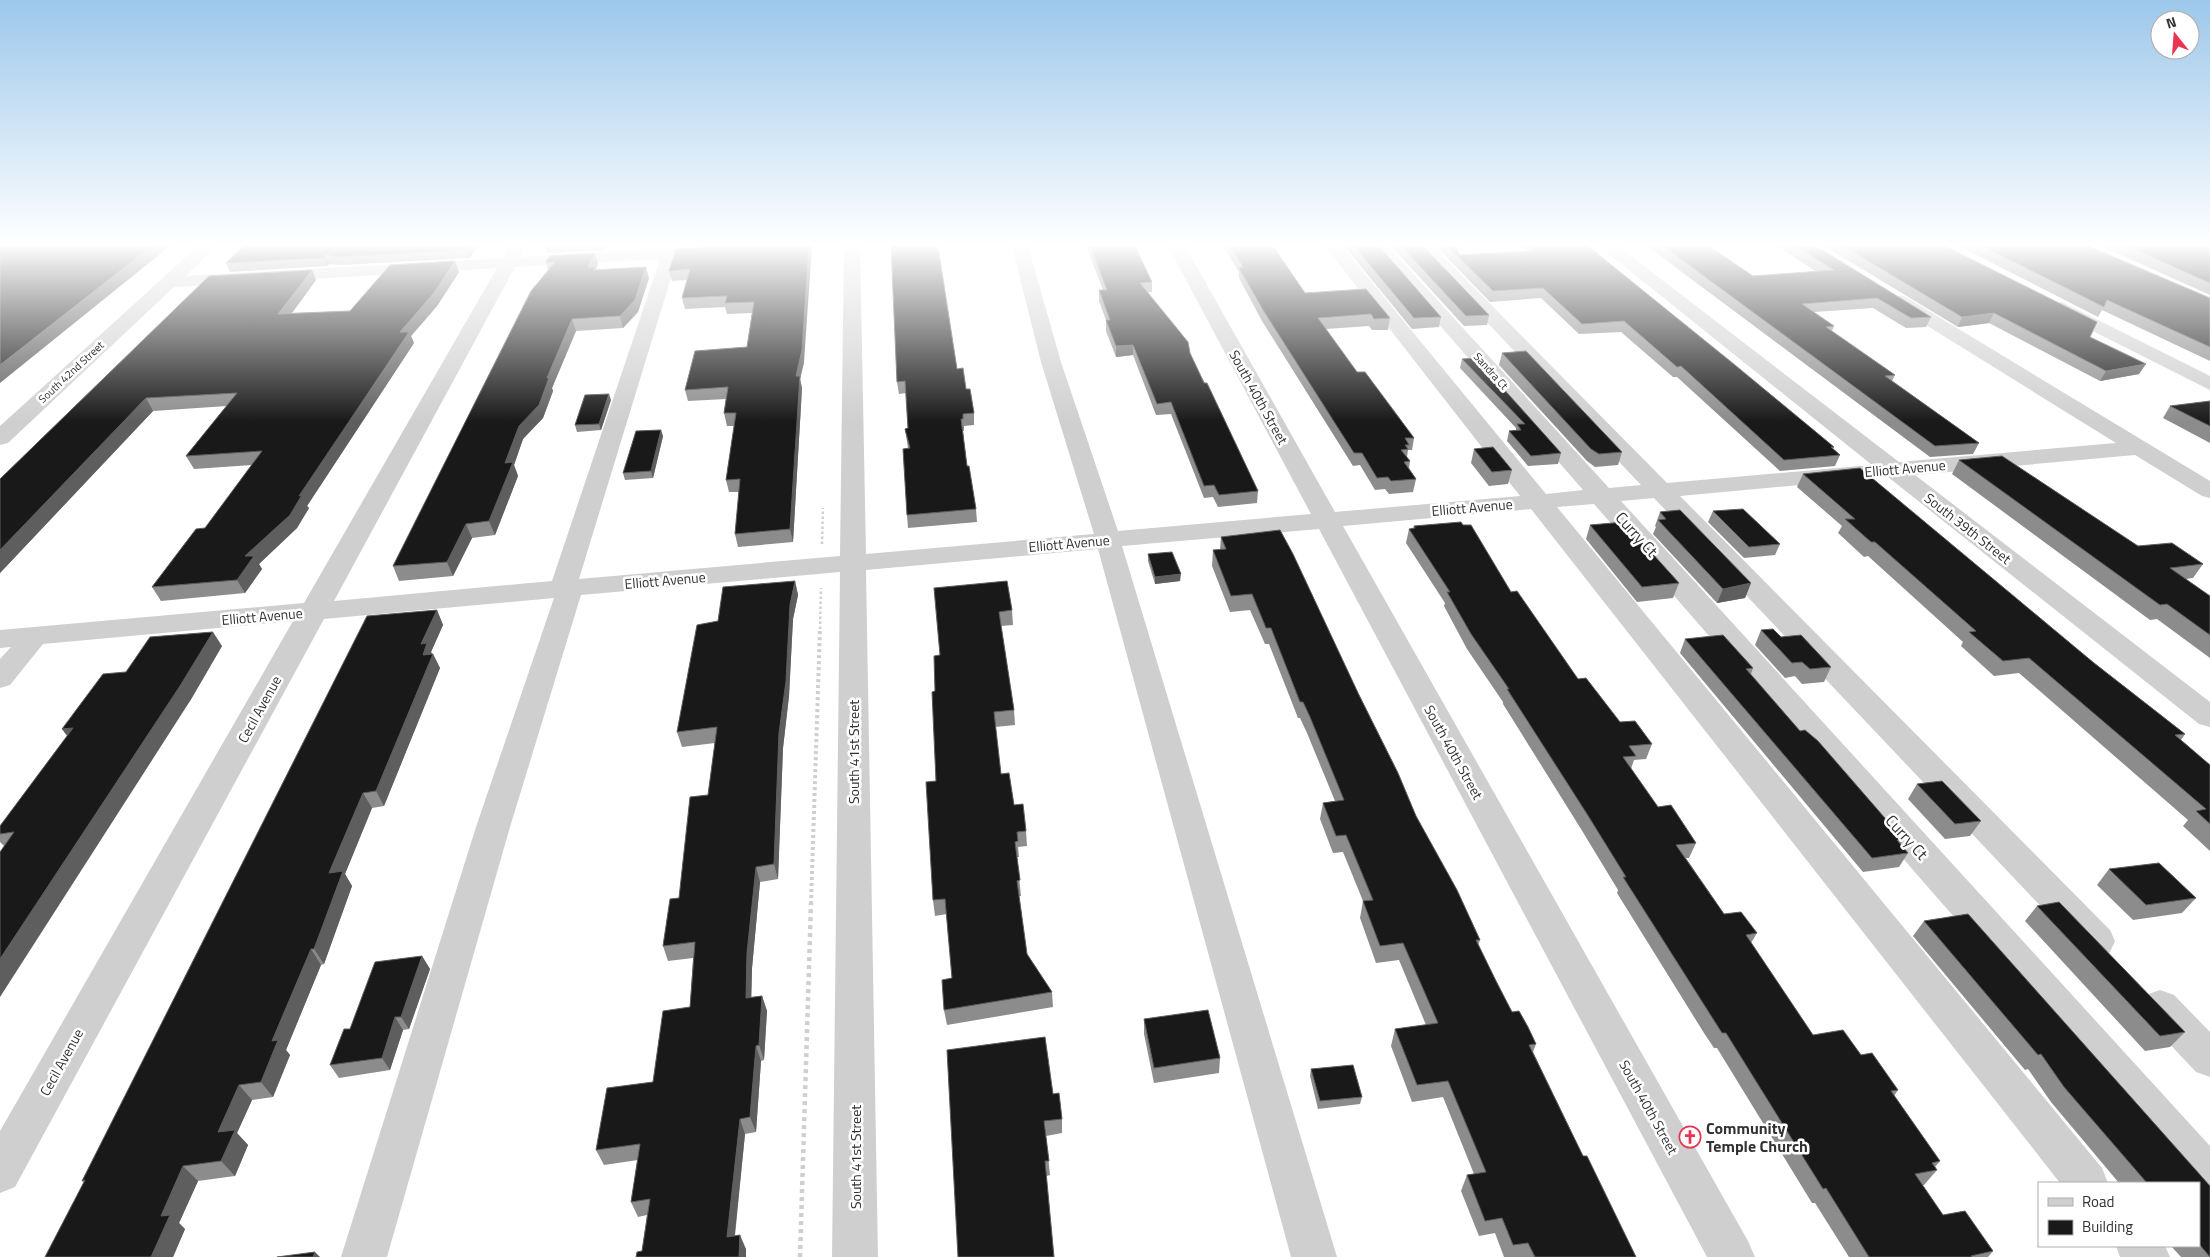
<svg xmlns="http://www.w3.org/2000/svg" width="2210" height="1257" font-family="'Titillium Web',sans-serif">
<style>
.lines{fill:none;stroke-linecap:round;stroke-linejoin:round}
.path-far2{stroke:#cfcfcf;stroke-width:2.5;stroke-dasharray:2.5 2.5;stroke-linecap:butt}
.path-far1{stroke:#cfcfcf;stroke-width:4;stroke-dasharray:3 3;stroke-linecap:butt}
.path{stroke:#cfcfcf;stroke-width:4.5;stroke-dasharray:4 4;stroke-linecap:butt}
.minor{fill:#cfcfcf;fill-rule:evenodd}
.wall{fill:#8c8c8c}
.shaded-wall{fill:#5e5e5e}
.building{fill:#191919;stroke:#5e5e5e}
.labels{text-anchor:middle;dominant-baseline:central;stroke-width:5;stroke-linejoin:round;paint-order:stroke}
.far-street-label{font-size:11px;fill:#323232;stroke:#fff}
.street-label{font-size:14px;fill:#323232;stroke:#fff}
.near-street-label{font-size:16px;fill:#323232;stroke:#fff}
.near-poi-label{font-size:16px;font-weight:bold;fill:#323232;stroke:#fff;text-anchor:start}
</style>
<rect width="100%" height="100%" fill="#fff"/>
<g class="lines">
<g class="path-far2">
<path d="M822,544L823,508"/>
<path d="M820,629L821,588"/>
</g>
<path class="path-far1" d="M811,904L820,628"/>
<path class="path" d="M800,1257L811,903"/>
<g class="minor">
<path d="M198,246H216L186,276L503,258L509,246H526L520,257L670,248L718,247L720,251L718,255L677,258L579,579L840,556L844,246H860L866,554L1094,534L1041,362L1012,246H1028L1061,362L1118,531L1311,514L1168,246H1185L1335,512L1520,496L1325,246H1342L1546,494L1583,490L1371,246H1388L1609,488L1641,485L1415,246H1433L1667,483L1872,465L1599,246H1618L1899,462L2116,443L1892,304L1889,300L1892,296H1904L2210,481V498L2202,496L2135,455L1915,475L2210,702V727L2199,724L1888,477L1680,496L2110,930L2115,941L2110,952L2097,956L2084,952L1654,498L1621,501L2210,1146V1199L2199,1195V1183H2186L1594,504L1557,507L2102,1168L2108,1183H2060L1531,509L1343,526L1748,1241L1755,1257H1707L1319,529L1122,546L1337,1257H1291L1098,549L866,570L878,1257H832L840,572L581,595L510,827L387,1257H341L476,827L554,598L324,619L15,1187L0,1193V1131L293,621L43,644L10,685L0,688V659L11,647L0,648V630L304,603L497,268L174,287L8,443L0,445V426ZM660,259L552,581L334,601L515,267Z"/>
<path d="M2062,302L2210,376V390L2055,312L2053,308L2055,304Z"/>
<path d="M2160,990L2174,995L2210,1032V1077L2196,1072L2146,1019L2141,1007L2146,995Z"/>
<path d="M2116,1246H2165L2170,1257H2120Z"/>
</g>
</g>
<g class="wall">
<path d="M244,246H478L470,258L341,265L329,264L327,266L230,272L226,263Z"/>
<path d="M545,246H605L604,250L547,253Z"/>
<path d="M725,246L804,362L800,379L802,388L793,542L738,547L735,534L739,492H729L726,480L735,426H727L724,413L726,399L688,401L685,390L747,347L752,313L727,314L725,307L685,309L682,298L687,280L672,281L669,271Z"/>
<path d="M1086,246H1135L1152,282V292H1148L1190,353L1258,491L1257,503L1218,507L1213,497L1204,498L1171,414L1156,415L1133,355L1116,357L1106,331V320L1099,301V290H1103Z"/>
<path d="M1223,246H1273L1305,293L1390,318L1388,330H1372L1369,326L1326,329L1357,372L1414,438L1412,450H1408L1407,457L1410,461L1409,468L1416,479L1413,492L1389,494L1385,489L1375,490L1360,465L1353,466L1262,321L1239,278V272Z"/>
<path d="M1344,246H1379L1441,317L1439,327L1412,329Z"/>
<path d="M1391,246H1423L1489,315L1487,325L1464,326Z"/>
<path d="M1436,246H1456L1459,255L1525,251L1521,246H1588L1834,447L1833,449L1840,455L1835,466L1780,471L1677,377H1673L1621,332L1579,334L1541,298L1490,302Z"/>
<path d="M1647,246H1709L1753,276L1817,272L1777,246H1816L1931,317L1926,327L1906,328L1873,308L1814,312L1834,326L1832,331L1895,375L1892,381L1979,443L1973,454L1930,457Z"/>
<path d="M1824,246H1945L2090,337L2139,374L2100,381L1989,323L1958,327Z"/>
<path d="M1959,246H2088L2210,298V361L2102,310L2098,317Z"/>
<path d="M2101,246H2210V295Z"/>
<path d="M595,253L598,264L596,269V270L649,278L638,312L623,328L576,331L552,388L553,391L543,418L523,439L514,465L518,476L495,535L472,538L453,576L399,581L393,566L548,270L546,262Z"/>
<path d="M312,270L316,280L292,313L350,311L459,272L437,306L411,336L414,343L307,506L309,508L297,528L259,564L262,569L245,593L161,601L152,587L205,528L252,465L194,469L186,456L227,406L153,411L0,573V479Z"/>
<path d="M1502,353L1622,452L1618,465L1595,467L1587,461L1499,365Z"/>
<path d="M1462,359L1561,453L1558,464L1528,466L1507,441L1509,431L1516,430V428L1460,368Z"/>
<path d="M957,369L966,389L974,413V425L964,426V431H963L967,466L976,509L977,522L908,528L907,515L908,448L905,429L908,428L906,393L899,394L897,382Z"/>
<path d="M611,400L601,430L577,432L575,425Z"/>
<path d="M2210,401V443L2163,418L2170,406Z"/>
<path d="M663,436L653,478L625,480L623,473Z"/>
<path d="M1474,449L1512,470L1508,484L1489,486L1471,463Z"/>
<path d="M1959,460L2138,546L2203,564L2193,578L2186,579L2210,596V658L2157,619L2150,620L1952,474Z"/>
<path d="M1803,474L2094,663L2185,734L2181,740L2210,765V851L2183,826L2188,820L2019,673L1994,676L1961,646L1963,642L1868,556L1864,557L1838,533L1842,526L1797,487Z"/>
<path d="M1713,511L1780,544L1775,555L1744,558L1708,522Z"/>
<path d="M1660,512L1751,583L1745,598L1717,603L1653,534L1656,527L1655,526Z"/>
<path d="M1590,525L1679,583L1673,598L1637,602L1586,539Z"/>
<path d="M1414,526L1511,592L1578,679L1620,722L1652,744L1646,759L1634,760L1631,769L1658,807L1696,843L1689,858H1686L1724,914L1757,933L1751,943L1813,1035L1861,1055L1898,1090L1894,1096L1940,1161L1935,1167L1937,1170L1924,1185H1922L1943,1215L1993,1251L1988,1257H1849L1815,1203H1812L1717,1048H1714L1704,1033L1617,893L1618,890L1581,829L1503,704V702L1467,649L1444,606L1445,603L1406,543L1409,529H1413Z"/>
<path d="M1221,537L1359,695L1416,816L1480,940L1478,945L1496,981L1512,1012L1536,1044L1533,1052L1583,1156L1636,1257H1504L1495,1233L1479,1236L1461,1191L1467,1175L1474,1174L1443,1097L1412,1102L1391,1046L1395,1029L1426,1025L1399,960L1376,963L1360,918L1363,901L1343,852L1333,853L1320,819L1323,803L1335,801L1307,733L1300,718H1298L1269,644H1265L1250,610L1230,612L1212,566L1213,550H1220Z"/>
<path d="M1148,554L1180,581L1155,584L1148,561Z"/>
<path d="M795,581L798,595L793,619L789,696L783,748L778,879L760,882L752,968L751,998L762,996L767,1011L764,1060L761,1061L756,1132L745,1134L735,1236L746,1249L642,1251L647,1215L638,1217L631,1202L638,1160L604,1165L596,1150L653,1082L690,1007L693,958L668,961L663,946L679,898L708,795L715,743L682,747L677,732L718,621Z"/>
<path d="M1007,581L1012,610L1013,625L1001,626L1014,710L1015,725L995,727L1001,774L1014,805L1026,831L1027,846L1018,847L1019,857H1017L1021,896H1019L1027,954L1052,992L1053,1007L947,1025L944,1010L952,978L947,914L935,916L933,900L936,781L935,691L940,655Z"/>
<path d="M437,610L443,625L431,652L432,654H433L440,668L384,806L372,808L345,874L352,886L324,964L321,965L286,1050L290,1055L273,1097L252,1100L237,1133L248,1145L235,1176L198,1181L179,1223L185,1229L173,1257H45L84,1182L82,1181Z"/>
<path d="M1761,630L1781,637L1831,667L1824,682L1802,684L1795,676L1785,678L1755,645Z"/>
<path d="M1685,639L1753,668L1751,674L1800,731L1904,840L1900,845L1908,853L1899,867L1863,872L1680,653Z"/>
<path d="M222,646L190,701L4,846L0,842V826L67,736L62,729L126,672Z"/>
<path d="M1917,784L1981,821L1970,836L1945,839L1908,799Z"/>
<path d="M2109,869L2196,898L2182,913L2133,920L2097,885Z"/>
<path d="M2037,906L2185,1032L2170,1047L2145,1051L2025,921Z"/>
<path d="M1968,914L2210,1186V1257H2181L2171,1246H2199V1183H2119L2051,1102L2028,1069L2025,1070L1913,936L1924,921Z"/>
<path d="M422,956L430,969L409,1029L403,1030L390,1070L339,1078L330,1065L350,1029Z"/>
<path d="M1144,1019L1220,1058L1219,1073L1154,1083L1144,1034Z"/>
<path d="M947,1050L1053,1094L1062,1119V1133L1046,1136L1050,1175L1047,1176Z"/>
<path d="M1311,1069L1362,1097L1360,1104L1318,1109L1310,1076Z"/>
</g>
<g class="shaded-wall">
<path d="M152,246H170L0,383V365Z"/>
<path d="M469,246H478L470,258L467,250Z"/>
<path d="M809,246H812L804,362L800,379L802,388L793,542L790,529L796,376Z"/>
<path d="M595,253L598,264L596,269L598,278L588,267Z"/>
<path d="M325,255L329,264L327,266L324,258Z"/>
<path d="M455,261L459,272L437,306L411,336L414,343L307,506L309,508L297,528L259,564L262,569L245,593L237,580L245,556L299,496L400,332Z"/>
<path d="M646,267L649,278L638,312L623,328L620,316Z"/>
<path d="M312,270L316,280L283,325L278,314Z"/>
<path d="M1994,313L1989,323L1958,327L1962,317Z"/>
<path d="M572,319L576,331L552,388L553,391L543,418L523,439L514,465L518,476L495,535L489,521L505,463L519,426L547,378Z"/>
<path d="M1133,345V355L1116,357V346Z"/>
<path d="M2146,364L2139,374L2100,381L2106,371Z"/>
<path d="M609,394L611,400L601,430L599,424Z"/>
<path d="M146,398L153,411L0,573V550Z"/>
<path d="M661,430L663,436L653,478L651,471Z"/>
<path d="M466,524L472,538L453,576L447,562Z"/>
<path d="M1181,574L1180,581L1155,584V577Z"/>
<path d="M795,581L798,595L793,619L789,696L783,748L778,879L774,864L779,733L790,605Z"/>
<path d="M1751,583L1745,598L1717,603L1723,589Z"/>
<path d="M437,610L443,625L431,652L433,655V654L440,668L384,806L376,791L423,655L421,644Z"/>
<path d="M213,632L222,646L190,701L0,997V959Z"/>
<path d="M73,728L74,744L62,729Z"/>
<path d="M363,793L372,808L345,874L352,886L324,964L314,949L329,873Z"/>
<path d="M756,867L760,882L752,968L751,1013L746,998L747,953Z"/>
<path d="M311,949L321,965L286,1050L290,1055L273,1097L261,1082L272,1041Z"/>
<path d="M422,956L430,969L409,1029L401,1017Z"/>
<path d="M762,996L767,1011L764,1060L759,1045Z"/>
<path d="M395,1017L403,1030L390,1070L382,1058Z"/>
<path d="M756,1046L761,1061L756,1132L750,1117Z"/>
<path d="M239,1085L252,1100L237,1133L248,1145L235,1176L221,1161L218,1132Z"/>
<path d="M740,1119L745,1134L733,1251L727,1237Z"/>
<path d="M183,1166L198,1181L179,1223L185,1229L173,1257H151L161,1216Z"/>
<path d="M740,1235L746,1249V1257H739Z"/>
<path d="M315,1252L320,1257H313Z"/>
</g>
<g class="building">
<path d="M0,246H152L0,365Z"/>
<path d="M244,246H469L467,250L337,257L325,255L324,258L226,263Z"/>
<path d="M725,246H809L802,350L796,376H800L790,529L735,534L740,479L726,480L736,413H724L728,387L685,390L695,351L747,347L754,302L725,303L727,296L682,298L690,269L669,271L676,249Z"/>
<path d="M891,246H938L957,369L963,368L966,389H970L974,413L963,414V419H961L967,466H969L976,509L907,515L903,449L910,448L905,429L908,428L905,381L897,382Z"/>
<path d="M1090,246H1135L1152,282L1140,283L1188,342L1190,353L1204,383H1207L1258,491L1219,495L1214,485L1204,486L1171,402L1157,404L1133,345L1116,346L1106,320H1110L1099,290H1107Z"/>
<path d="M1230,246H1273L1305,293L1366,289L1390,318L1374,319L1371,314L1318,318L1357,372H1365L1414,438H1405L1409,445H1405L1408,449L1401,450L1410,461L1404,462L1416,479L1391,481L1388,477L1377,478L1362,453H1354L1263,310L1239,268L1243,267Z"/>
<path d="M1354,246H1379L1441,317L1414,318Z"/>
<path d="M1401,246H1423L1489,315L1466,316Z"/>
<path d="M1447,246H1456L1459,255L1534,251L1530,246H1588L1735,365L1834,447H1831L1840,455L1784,460L1681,366L1677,367L1624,321L1582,324L1543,288L1493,291Z"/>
<path d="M1663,246H1709L1753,276L1834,270L1795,246H1816L1931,317L1911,318L1877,298L1802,304L1834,326L1826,327L1895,375L1885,376L1979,443L1935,446Z"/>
<path d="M1843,246H1945L2097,322L2090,337L2146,364L2106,371L1994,313L1962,317Z"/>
<path d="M1982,246H2088L2210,298V347L2107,300L2104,307Z"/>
<path d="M2127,246H2210V283Z"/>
<path d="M595,253L588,267H595L594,270L646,267L635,300L620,316L572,319L547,378H549L539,405L519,426L505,463L513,462L489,521L466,524L447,562L393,566L531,291L555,262H546L550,256Z"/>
<path d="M455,261L433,294L400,332H409L299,496L302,495L290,515L245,556H254L237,580L152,587L196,529L205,528L262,451L186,456L237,393L146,398L0,550V479L209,276L312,270L278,314L350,311L390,265Z"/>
<path d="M1526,351L1622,452L1599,454L1591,449L1502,353Z"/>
<path d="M1476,358L1561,453L1531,456L1509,431L1521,430L1517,424H1525L1462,359Z"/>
<path d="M609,394L599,424L575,425L585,395Z"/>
<path d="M2210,401V426L2170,406Z"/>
<path d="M661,430L651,471L623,473L636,431Z"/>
<path d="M1493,447L1512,470L1492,472L1474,449Z"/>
<path d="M2002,456L2138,546L2172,543L2203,564L2170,568L2210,596V635L2167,604L2160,605L1959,460Z"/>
<path d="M1860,468L2094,663L2185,734L2175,735L2210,765V824L2196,811L2206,809L2029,658L2003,661L1969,632L1976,631L1875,542H1871L1845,519H1855L1803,474Z"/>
<path d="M1743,509L1780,544L1749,547L1713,511Z"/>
<path d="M1680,510L1751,583L1723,589L1658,520L1666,519L1660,512Z"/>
<path d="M1461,522L1463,525H1471L1511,592L1517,591L1578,679L1586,678L1620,722L1635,721L1652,744L1629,746L1636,756L1623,757L1658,807L1671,805L1696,843L1676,845L1724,914L1741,912L1757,933L1746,935L1813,1035L1843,1030L1861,1055L1872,1053L1898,1090L1891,1091L1940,1161L1932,1163L1937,1170L1915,1174L1943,1215L1965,1211L1993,1251L1971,1256L1972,1257H1869L1826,1188L1823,1189L1726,1033H1722L1623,877H1626L1587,814L1507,689H1509L1471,634L1447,592H1450L1409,529L1415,528L1414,526Z"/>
<path d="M1624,522L1679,583L1642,587L1590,525Z"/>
<path d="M1280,530L1293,554L1359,695L1398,773L1416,816L1457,890L1480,940H1476L1496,981L1512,1012L1519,1011L1528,1027L1536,1044L1529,1045L1583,1156H1587L1636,1257H1535L1528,1243L1513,1245L1502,1218L1485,1221L1467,1175L1486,1172L1448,1081L1417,1085L1395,1029L1438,1023L1403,943L1380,946L1363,901L1373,900L1346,835L1336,836L1323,803L1344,800L1310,717L1303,702H1300L1271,628H1266L1252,594L1231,596L1213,550L1226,549L1221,537Z"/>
<path d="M1172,552L1181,574L1155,577L1148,554Z"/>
<path d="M795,581L790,605L786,681L779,733L774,864L756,867L747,953L746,998L762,996L759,1045L756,1046L750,1117L740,1119L727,1237L740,1235L739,1257H636L637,1252L642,1251L650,1199L631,1202L640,1144L596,1150L607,1088L653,1082L663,1011L690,1007L695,942L663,946L670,899L679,898L690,797L708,795L717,727L677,732L697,625L718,621L723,587Z"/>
<path d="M1007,581L1012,610L999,612L1014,710L994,712L1001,774L1009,773L1014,805L1023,804L1026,831L1017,832L1018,841L1015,842L1020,880L1017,881L1027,954L1052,992L944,1010L942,980L952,978L945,899L933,900L926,782L936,781L932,692L935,691L934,656L940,655L934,588Z"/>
<path d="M437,610L421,644L427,643L423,655L433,654L376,791L363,793L329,873L343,871L314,949H311L272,1041L278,1040L261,1082L239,1085L218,1132L235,1130L221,1161L183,1166L161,1216L170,1215L151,1257H45L85,1180L82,1181L367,616Z"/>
<path d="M1773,629L1781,637L1801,635L1831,667L1810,669L1802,662L1792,663L1761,630Z"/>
<path d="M213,632L180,686L0,959V852L14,832L0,834V826L73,728L62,729L103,674L126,672L150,637Z"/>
<path d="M1723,635L1753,668L1746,669L1800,731L1805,730L1818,741L1904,840H1897L1908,853L1872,858L1685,639Z"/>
<path d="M1942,781L1981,821L1955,824L1917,784Z"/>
<path d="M2159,863L2196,898L2146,905L2109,869Z"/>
<path d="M2059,902L2185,1032L2160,1036L2037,906Z"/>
<path d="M1968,914L2210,1186V1257L2199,1244V1183H2147L2064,1087L2041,1054L2038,1055L1924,921Z"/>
<path d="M422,956L401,1017H395L382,1058L330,1065L344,1029H350L375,962Z"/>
<path d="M1208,1010L1220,1058L1154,1068L1144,1019Z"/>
<path d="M1045,1037L1053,1094L1059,1093L1062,1119L1044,1121L1049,1161H1045L1054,1257H958L947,1050Z"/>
<path d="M1353,1065L1362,1097L1320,1101L1311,1069Z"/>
<path d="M315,1252L313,1257H277Z"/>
</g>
<linearGradient id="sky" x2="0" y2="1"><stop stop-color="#9dc7ea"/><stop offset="0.58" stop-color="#fff"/><stop offset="1" stop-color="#fff" stop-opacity="0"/></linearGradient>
<rect width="2210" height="422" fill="url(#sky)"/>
<defs>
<g id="church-ring" transform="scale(1.125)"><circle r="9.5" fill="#fff" stroke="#e83551" stroke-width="1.5"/><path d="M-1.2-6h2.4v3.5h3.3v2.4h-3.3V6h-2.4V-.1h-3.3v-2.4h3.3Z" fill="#e83551"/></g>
</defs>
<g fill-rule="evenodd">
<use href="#church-ring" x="1690" y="1137"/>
</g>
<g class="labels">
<g class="far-street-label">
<text transform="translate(1491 371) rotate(48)">Sandra Ct</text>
<text transform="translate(71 372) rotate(-43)">South 42nd Street</text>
</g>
<g class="street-label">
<text transform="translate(1259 397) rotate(61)">South 40th Street</text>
<text transform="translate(1905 468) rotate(-5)">Elliott Avenue</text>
<text transform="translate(1472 507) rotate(-5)">Elliott Avenue</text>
<text transform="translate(1968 528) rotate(38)">South 39th Street</text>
<text transform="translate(1069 543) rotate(-5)">Elliott Avenue</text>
<text transform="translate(665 580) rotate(-5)">Elliott Avenue</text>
<text transform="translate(262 616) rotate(-5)">Elliott Avenue</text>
<text transform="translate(259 709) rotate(-61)">Cecil Avenue</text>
<text transform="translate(853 752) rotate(-90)">South 41st Street</text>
<text transform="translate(1454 752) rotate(61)">South 40th Street</text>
<text transform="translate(61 1062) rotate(-61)">Cecil Avenue</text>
<text transform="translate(1649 1107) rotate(61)">South 40th Street</text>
<text transform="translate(855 1157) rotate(-90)">South 41st Street</text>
</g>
<g class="near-street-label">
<text transform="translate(1637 534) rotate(48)">Curry Ct</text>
<text transform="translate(1907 837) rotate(48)">Curry Ct</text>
</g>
<g class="near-poi-label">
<text x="1706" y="1128">Community<tspan x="1706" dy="18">Temple Church</tspan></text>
</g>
</g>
<rect x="2038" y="1182" width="162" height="65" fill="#ffffff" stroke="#adadad"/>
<rect x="2048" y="1198" width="25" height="8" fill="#cfcfcf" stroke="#adadad"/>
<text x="2082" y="1207" font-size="15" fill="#323232">Road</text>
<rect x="2048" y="1220" width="25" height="15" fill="#191919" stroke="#adadad"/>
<text x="2082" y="1232" font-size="15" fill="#323232">Building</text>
<g transform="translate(2175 35) rotate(343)"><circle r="24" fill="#ffffff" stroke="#adadad"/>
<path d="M0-4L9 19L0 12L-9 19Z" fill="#e83551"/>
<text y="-8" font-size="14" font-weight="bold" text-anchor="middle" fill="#323232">N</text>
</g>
</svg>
